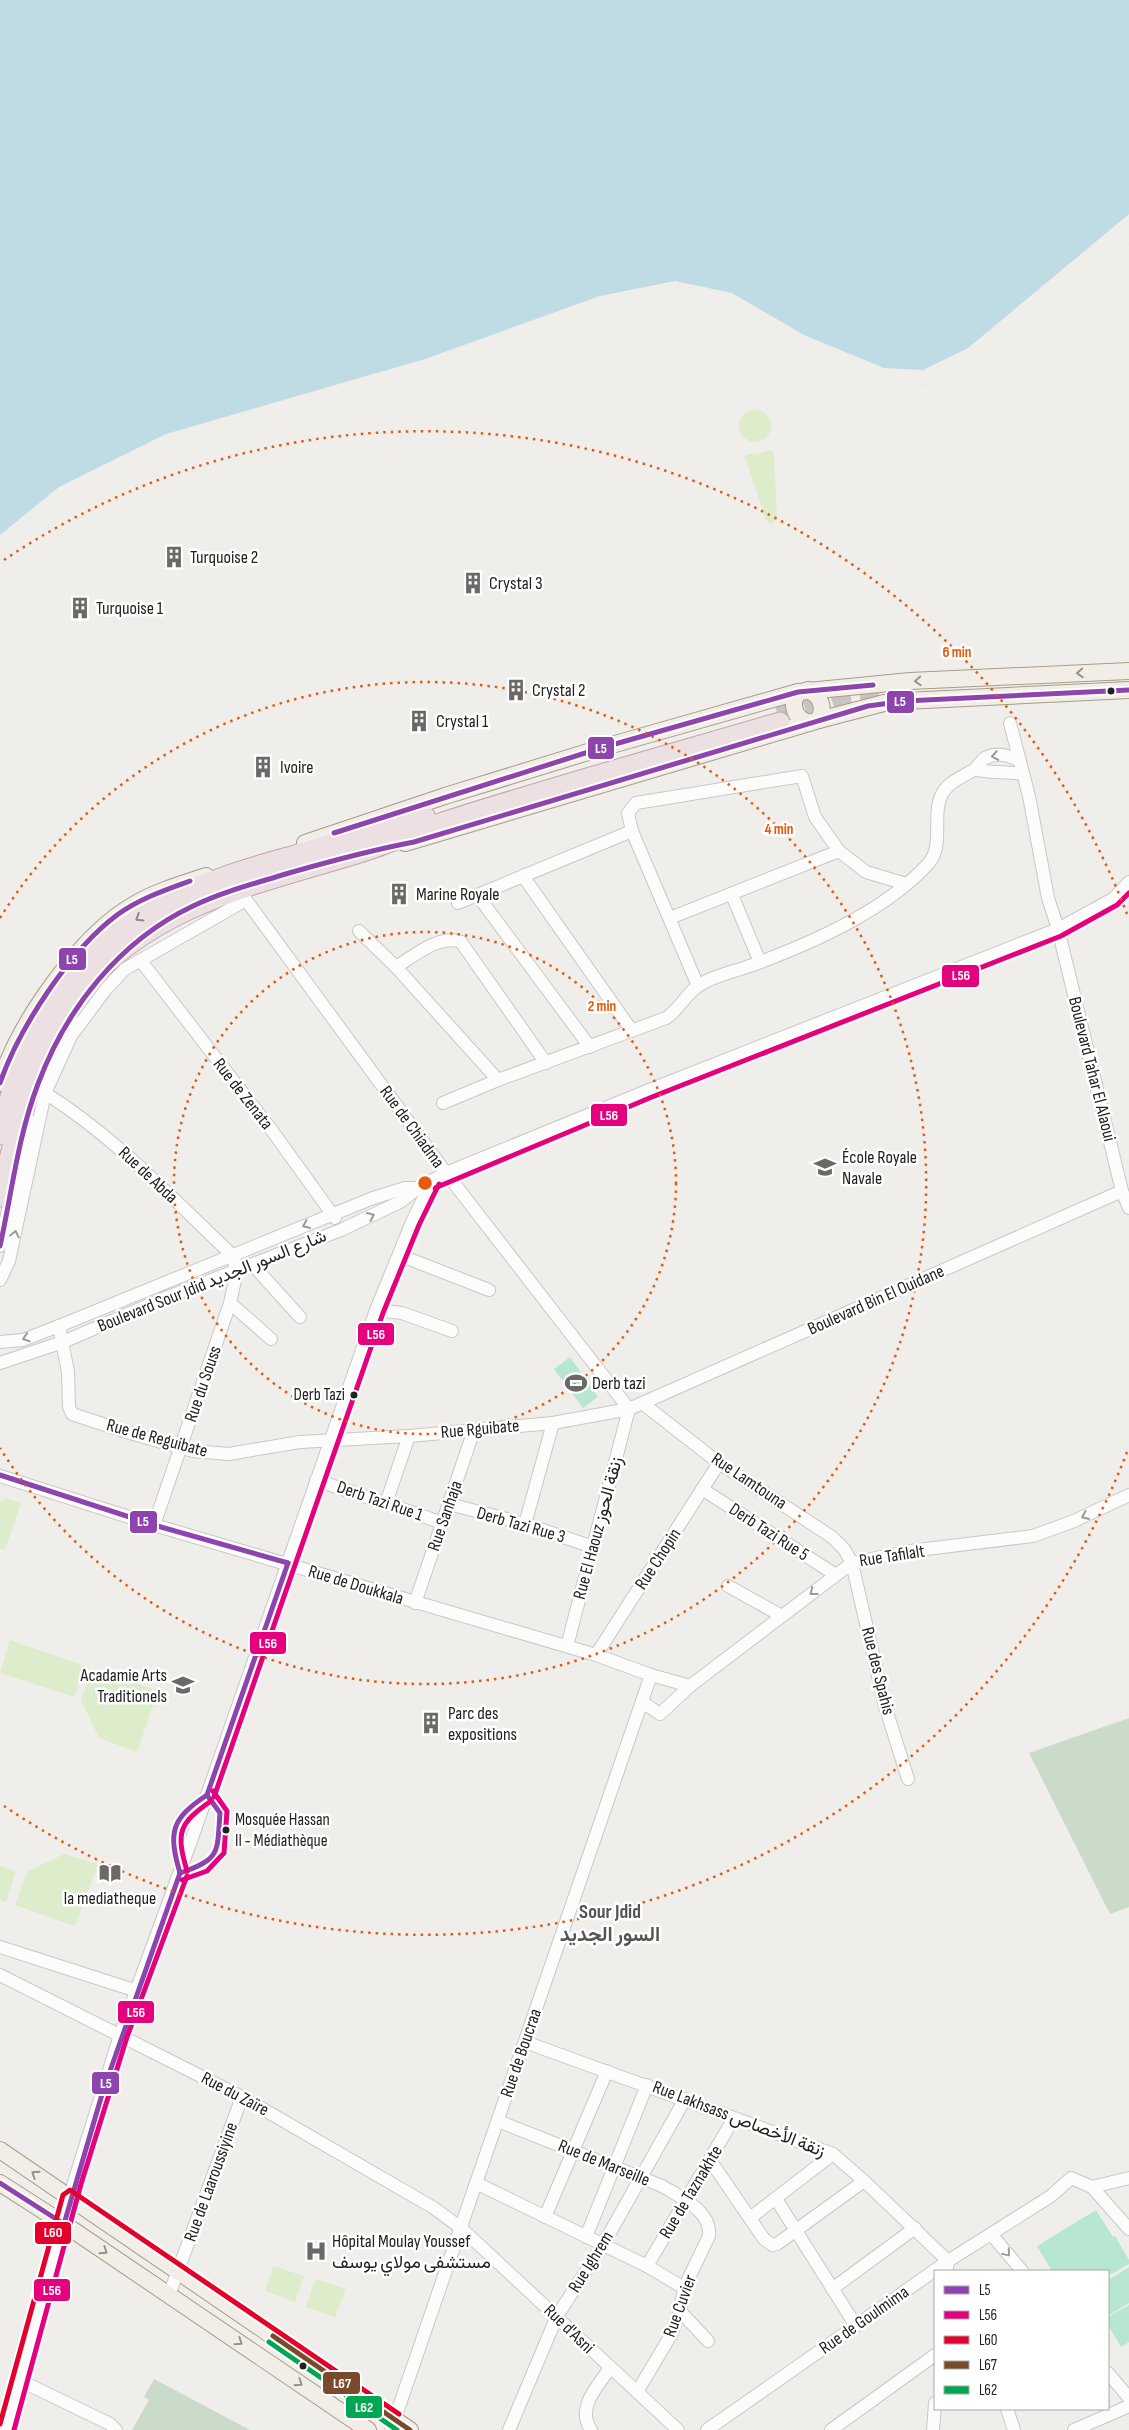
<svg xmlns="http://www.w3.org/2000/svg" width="1129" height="2430" font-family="'Sofia Sans Condensed',Vazirmatn,sans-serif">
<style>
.grass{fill:#ddeccb}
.cemetery{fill:#cadbca}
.pitch{fill:#b7e6d2}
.water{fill:#bfdbe3}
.pier{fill:#f0eeeb}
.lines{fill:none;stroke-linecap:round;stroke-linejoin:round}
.highway-tunnel{stroke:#c7c5c3;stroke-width:19;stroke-dasharray:19 9;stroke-linecap:butt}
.minor-casing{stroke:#c9c8c7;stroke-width:14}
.major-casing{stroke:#a79c86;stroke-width:18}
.highway-casing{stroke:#c5a2ac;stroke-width:21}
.minor{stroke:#fdfcfc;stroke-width:12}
.major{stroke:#f3ede7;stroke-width:16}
.highway{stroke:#ece0e2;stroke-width:19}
.bus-1-casing{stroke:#fff;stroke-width:9}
.bus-2-casing{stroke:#fff;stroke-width:9}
.bus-3-casing{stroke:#fff;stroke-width:9}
.bus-4-casing{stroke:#fff;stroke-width:9}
.bus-5-casing{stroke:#fff;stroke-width:9}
.bus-1{stroke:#8e44ad;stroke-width:5}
.bus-2{stroke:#e5007d;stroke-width:5}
.bus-3{stroke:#e4002b;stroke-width:5}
.bus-4{stroke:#7a4b2a;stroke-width:5}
.bus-5{stroke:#00a651;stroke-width:5}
.oneway{stroke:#95928e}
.oneway2{stroke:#9a9a9a}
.oneway3{stroke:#918a8c}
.ring{fill:none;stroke:#e8590c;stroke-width:2.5;stroke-dasharray:2.5 5}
.bus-dot{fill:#222;stroke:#fff;stroke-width:2}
.labels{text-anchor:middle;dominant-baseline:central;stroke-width:5;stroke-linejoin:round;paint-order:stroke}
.bus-label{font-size:17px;fill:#222;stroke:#fff;text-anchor:end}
.poi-label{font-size:18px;fill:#222;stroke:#fff;text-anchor:start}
.street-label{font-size:18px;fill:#222;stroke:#fff}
.quarter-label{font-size:20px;font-weight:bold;fill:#555;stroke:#fff}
.centre{fill:#e8590c;stroke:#fff;stroke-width:2.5}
.ring-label{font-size:15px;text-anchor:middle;font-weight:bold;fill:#e8590c;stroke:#fff;stroke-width:5;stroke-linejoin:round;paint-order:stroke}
.line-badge{stroke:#fff;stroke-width:2}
.badge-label{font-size:14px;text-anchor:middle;font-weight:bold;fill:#fff}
</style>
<rect width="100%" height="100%" fill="#f0eeeb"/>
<g class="grass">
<circle cx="755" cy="426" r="16"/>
<path d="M770,450L774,453L777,520L770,524L766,520L745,457L747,454H759Z"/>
<path d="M4,1497L21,1503L5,1550L0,1549V1501L3,1502Z"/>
<path d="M10,1640L85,1666L74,1697L0,1673Z"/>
<path d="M92,1668L158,1691L137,1752L99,1738L81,1700Z"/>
<path d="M64,1854L98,1864L75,1926L15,1905L27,1872Z"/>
<path d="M0,1866L16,1871L6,1902L0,1900Z"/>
<path d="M273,2266L304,2276L295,2302L265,2291Z"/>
<path d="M315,2279L346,2289L335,2317L306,2307Z"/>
</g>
<g class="cemetery">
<path d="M1129,1718V1907L1110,1914L1029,1753Z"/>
<path d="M154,2379L250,2430H132L149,2400L144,2397Z"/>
</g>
<g class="pitch">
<path d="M570,1357L598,1397L583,1408L554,1369Z"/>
<path d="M1096,2210L1113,2237L1115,2236L1129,2260V2264L1108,2276V2271H1052L1037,2246Z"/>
<path d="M1129,2267V2303L1108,2316V2280Z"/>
<path d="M1129,2305V2342L1121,2347L1108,2325V2317Z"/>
</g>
<path class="water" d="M0,0H1129V244L981,362L947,381L898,389H873L826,369L789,339L725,303L678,297L608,312L494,351L184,447L66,501L9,545L0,557Z"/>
<path class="pier" d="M1129,214V244L981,362L947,381L898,389H873L826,369L789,339L725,303L678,297L608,312L494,351L184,447L66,501L9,545L0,557V535L59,487L166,434L425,359L600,296L675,281L732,293L804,335L884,368L923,370L968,348Z"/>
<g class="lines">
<g class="highway-tunnel">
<path d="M776,709L829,693"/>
<path d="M780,722L835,702L905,694"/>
</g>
<g class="minor-casing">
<g id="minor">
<path d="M1010,723L1029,796L1048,898L1058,929L1122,1191L1129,1208"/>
<path d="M975,769C990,774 1006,771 1022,774"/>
<path d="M523,876L632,1031"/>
<path d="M238,889L446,1173L629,1409"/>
<path d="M732,895L760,962"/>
<path d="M478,896L590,1047"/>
<path d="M458,903L632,831"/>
<path d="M670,918L839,851"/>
<path d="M359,931L396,967L498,1080"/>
<path d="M141,961L273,1132L335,1218"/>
<path d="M396,967C414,956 439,934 461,942L546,1063"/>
<path d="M698,986L632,831L628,813L636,803L802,776L815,817L839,851L866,872L906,884"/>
<path d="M38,1086L51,1054L71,1019"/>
<path d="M45,1093C115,1137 172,1198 232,1255L237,1271L230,1303L154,1525"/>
<path d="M443,1103L498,1080L666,1018C679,1010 685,995 698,986C713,975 741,970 758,963C816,941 886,910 928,864C945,846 931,815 942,794C949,781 963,777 975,769C978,766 981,761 985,758C996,752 1008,755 1018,760"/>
<path d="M0,1246L28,1119"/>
<path d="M399,1255L489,1290"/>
<path d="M252,1264L300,1317"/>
<path d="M0,1280L9,1261L45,1093L71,1036L106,989L125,969L246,900"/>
<path d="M230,1303L271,1339"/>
<path d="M376,1310L402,1313L452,1331"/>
<path d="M59,1326L68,1372L69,1407L72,1414L130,1433L193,1451L229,1454L300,1442L409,1436L553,1423L629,1409L1122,1191"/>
<path d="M0,1342L23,1340L59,1326L373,1198L405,1188H418"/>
<path d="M0,1363L63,1342L170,1296L341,1230L400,1202L418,1188L446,1173L649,1090L1058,929L1113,899L1129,882"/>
<path d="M642,1403L719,1463L832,1537L844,1549L852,1563L885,1706L908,1779"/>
<path d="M0,1476L154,1525L596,1655L651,1675L690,1686"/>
<path d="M316,1480L443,1523"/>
<path d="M702,1489L836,1575"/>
<path d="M386,1503L409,1436"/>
<path d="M449,1504L525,1524L593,1547"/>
<path d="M525,1524L553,1423"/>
<path d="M728,1586L782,1616"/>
<path d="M415,1603L474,1430"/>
<path d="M567,1646L629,1409"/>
<path d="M596,1655L719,1463"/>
<path d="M642,1702L660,1714L690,1686L852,1563L910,1551L1033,1536L1074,1521L1129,1495"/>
<path d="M0,1947L137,1991"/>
<path d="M0,1975L242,2097L434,2208L461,2228L678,2430"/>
<path d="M525,2042L833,2154L864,2181L948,2261L947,2268"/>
<path d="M498,2121L662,2186C680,2197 712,2211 709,2236L684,2288L680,2311L671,2335L637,2392"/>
<path d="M710,2160L764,2239L772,2245L777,2244L864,2181"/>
<path d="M476,2183L647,2266L684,2288"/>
<path d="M1092,2187L1129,2229"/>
<path d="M776,2199L856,2326"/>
<path d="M545,2217L607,2071"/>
<path d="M750,2218L833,2154"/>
<path d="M991,2234L1022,2271"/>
<path d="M586,2237L647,2085"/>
<path d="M647,2266L734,2118"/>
<path d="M832,2289L915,2228"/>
<path d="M169,2295L242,2097"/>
<path d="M680,2311L708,2341"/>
<path d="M1108,2373L1129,2398"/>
<path d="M19,2380L110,2424L116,2430"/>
<path d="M1007,2409L1014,2430"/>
<path d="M6,2430L74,2182L120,2035L191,1841L376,1310L412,1222L432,1181"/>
<path d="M391,2430L651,1675"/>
<path d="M509,2430L557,2316L603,2245L685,2099"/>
<path d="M591,2430C576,2408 597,2387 610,2368"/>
<path d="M707,2430L948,2261L1051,2196L1071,2178L1092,2187L1129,2178"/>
<path d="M831,2430L935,2355"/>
<path d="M933,2430L935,2403"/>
<path d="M1074,2430L1129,2406"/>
</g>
</g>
<g class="major-casing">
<g id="major">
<path d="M808,690C821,696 825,707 819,720"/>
<path d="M798,692C790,705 794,718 809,723"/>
<path d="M305,843L445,796L601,748L798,692L910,681L1129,671"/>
<path d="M405,843L819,720L884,703L905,701L1129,690"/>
<path d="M0,1083C19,1023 80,935 135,904C157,891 182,884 206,876"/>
<path d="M0,2150L410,2430"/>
<path d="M0,2183L64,2224L368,2430"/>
</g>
</g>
<g class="highway-casing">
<g id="highway">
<path d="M0,1135C29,1002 95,924 223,877C244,869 266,863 288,857C334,843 380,830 426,817"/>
<path d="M0,1197C18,1124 29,1051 79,992C154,902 261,884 366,851C394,842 421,829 449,820C559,785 670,754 780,722"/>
</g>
</g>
<use href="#minor" class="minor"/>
<use href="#major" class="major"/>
<use href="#highway" class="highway"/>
<g class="bus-1-casing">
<g id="bus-1">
<path d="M334,833L601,748L798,692L873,685"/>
<path d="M0,1083C19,1028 70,950 117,915C139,899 165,890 190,881"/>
<path d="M0,1246C12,1192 18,1136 38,1084C66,1009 119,941 193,906C224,891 257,883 289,873C331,861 372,850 414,842L868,706L905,701L1129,690"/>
<path d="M0,1475L154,1525L288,1563"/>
<path d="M207,1795L288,1563"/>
<path d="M180,1873C221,1859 217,1853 220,1813L207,1795"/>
<path d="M180,1873C168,1832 171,1819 207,1795"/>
<path d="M0,2183L64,2224L103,2091L180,1873"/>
</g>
</g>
<g class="bus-2-casing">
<g id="bus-2">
<path d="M435,1188L652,1097L1061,936L1117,905L1129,893"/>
<path d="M214,1797L383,1313L419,1225L439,1184"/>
<path d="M187,1871C176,1833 178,1824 211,1801"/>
<path d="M182,1880L207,1871L224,1853L227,1811L213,1791"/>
<path d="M14,2430L81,2184L127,2037L187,1876"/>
</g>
</g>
<g class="bus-3-casing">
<path id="bus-3" d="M0,2424L63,2195L70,2190L399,2414"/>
</g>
<g class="bus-4-casing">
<path id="bus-4" d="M273,2336L410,2430"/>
</g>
<g class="bus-5-casing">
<path id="bus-5" d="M269,2342L397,2430"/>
</g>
<use href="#bus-1" class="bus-1"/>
<use href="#bus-2" class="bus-2"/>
<use href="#bus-3" class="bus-3"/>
<use href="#bus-4" class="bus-4"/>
<use href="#bus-5" class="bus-5"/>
</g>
<defs><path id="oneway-chevron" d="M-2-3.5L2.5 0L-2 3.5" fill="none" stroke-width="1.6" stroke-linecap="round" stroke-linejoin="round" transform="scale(1.25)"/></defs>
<g class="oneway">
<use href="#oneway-chevron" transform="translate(1080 673) rotate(177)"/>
<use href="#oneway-chevron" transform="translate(918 681) rotate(177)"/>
<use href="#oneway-chevron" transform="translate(35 2174) rotate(-146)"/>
<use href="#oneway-chevron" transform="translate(104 2251) rotate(34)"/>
<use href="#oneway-chevron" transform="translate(239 2342) rotate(34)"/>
<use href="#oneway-chevron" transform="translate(299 2383) rotate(34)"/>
</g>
<g class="oneway2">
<use href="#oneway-chevron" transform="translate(995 756) rotate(170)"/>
<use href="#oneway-chevron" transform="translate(371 1216) rotate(-24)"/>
<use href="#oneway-chevron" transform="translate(306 1225) rotate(156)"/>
<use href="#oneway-chevron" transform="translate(15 1234) rotate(-78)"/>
<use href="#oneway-chevron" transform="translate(26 1338) rotate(162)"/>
<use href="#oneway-chevron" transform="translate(1085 1516) rotate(156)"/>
<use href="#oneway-chevron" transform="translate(813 1592) rotate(142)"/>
<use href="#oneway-chevron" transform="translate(1007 2253) rotate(50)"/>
</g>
<use class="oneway3" href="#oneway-chevron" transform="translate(139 918) rotate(148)"/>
<g class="ring">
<circle cx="425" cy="1183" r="251"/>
<path d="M0 918A501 501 0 1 1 0 1448"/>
<path d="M1127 1452A752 752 0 0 1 4 1806M4 560A752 752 0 0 1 1127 914"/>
</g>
<defs>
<g id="building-bare" transform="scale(1.725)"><path d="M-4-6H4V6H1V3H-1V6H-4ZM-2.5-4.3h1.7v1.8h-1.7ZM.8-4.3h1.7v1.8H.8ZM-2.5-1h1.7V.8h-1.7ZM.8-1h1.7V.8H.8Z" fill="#6a6968" stroke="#fff" stroke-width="2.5" paint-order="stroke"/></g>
<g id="school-bare" transform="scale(1.725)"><path d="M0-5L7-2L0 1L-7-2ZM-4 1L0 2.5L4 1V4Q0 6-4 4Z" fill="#6a6968" stroke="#fff" stroke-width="2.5" paint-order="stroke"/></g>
<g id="stadium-bare" transform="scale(1.725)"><path d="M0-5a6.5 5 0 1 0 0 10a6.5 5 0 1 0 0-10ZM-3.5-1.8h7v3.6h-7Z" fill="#6a6968" stroke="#fff" stroke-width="2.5" paint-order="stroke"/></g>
<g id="library-bare" transform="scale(1.725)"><path d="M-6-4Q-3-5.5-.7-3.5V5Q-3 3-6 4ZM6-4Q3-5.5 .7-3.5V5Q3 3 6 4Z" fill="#6a6968" stroke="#fff" stroke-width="2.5" paint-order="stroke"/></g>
<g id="hospital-bare" transform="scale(1.725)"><path d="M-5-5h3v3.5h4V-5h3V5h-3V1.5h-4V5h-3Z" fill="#6a6968" stroke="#fff" stroke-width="2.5" paint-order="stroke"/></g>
</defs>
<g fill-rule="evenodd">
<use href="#building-bare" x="174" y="557"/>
<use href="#building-bare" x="473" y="583"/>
<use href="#building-bare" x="80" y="608"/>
<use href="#building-bare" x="516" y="690"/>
<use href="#building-bare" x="419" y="721"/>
<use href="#building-bare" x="263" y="767"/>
<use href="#building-bare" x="399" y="894"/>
<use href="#school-bare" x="825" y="1167"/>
<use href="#stadium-bare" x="576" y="1383"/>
<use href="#school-bare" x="183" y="1685"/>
<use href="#building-bare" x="431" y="1723"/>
<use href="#library-bare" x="110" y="1873"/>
<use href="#hospital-bare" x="316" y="2251"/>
</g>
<g class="bus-dot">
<circle cx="1111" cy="691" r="4.5"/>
<circle cx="354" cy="1395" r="4.5"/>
<circle cx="226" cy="1830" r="4.5"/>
<circle cx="303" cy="2366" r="4.5"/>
</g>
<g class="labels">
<g class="bus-label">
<text x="345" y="1395">Derb Tazi</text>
<text x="235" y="1820" text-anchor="start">Mosquée Hassan<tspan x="235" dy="21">II - Médiathèque</tspan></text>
</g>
<g class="poi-label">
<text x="190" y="557">Turquoise 2</text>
<text x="489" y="583">Crystal 3</text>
<text x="96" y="608">Turquoise 1</text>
<text x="532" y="690">Crystal 2</text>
<text x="436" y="721">Crystal 1</text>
<text x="280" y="767">Ivoire</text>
<text x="416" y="894">Marine Royale</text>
<text x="842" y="1157">École Royale<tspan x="842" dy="21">Navale</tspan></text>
<text x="592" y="1383">Derb tazi</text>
<text x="167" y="1675" text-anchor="end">Acadamie Arts<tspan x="167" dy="21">Traditionels</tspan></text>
<text x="448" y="1713">Parc des<tspan x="448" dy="21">expositions</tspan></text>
<text x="110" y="1898" text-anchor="middle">la mediatheque</text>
<text x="332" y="2241">Hôpital Moulay Youssef<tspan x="332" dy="21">مستشفى مولاي يوسف</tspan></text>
</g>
<g class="street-label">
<text transform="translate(1092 1069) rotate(76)">Boulevard Tahar El Alaoui</text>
<text transform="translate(243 1094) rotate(52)">Rue de Zenata</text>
<text transform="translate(412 1127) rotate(54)">Rue de Chiadma</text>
<text transform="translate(148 1175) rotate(43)">Rue de Abda</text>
<text transform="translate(212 1281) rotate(-22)">Boulevard Sour Jdid شارع السور الجديد</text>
<text transform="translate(876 1300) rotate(-24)">Boulevard Bin El Ouidane</text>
<text transform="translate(203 1384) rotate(-71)">Rue du Souss</text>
<text transform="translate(480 1429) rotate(-5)">Rue Rguibate</text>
<text transform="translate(157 1438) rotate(15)">Rue de Reguibate</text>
<text transform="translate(749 1481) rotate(34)">Rue Lamtouna</text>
<text transform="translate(380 1501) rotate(19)">Derb Tazi Rue 1</text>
<text transform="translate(445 1516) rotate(-71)">Rue Sanhaja</text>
<text transform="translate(521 1525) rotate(16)">Derb Tazi Rue 3</text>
<text transform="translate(598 1528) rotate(-75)">Rue El Haouz زنقة الحوز</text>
<text transform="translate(769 1532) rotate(33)">Derb Tazi Rue 5</text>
<text transform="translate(892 1556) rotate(-9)">Rue Tafilalt</text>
<text transform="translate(658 1559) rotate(-57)">Rue Chopin</text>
<text transform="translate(356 1585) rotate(17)">Rue de Doukkala</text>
<text transform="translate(878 1671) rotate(76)">Rue des Spahis</text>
<text transform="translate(521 2053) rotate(-71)">Rue de Boucraa</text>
<text transform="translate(235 2094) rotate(28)">Rue du Zaïre</text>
<text transform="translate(739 2119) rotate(21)">Rue Lakhsass زنقة الأخصاص</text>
<text transform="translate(604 2163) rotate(22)">Rue de Marseille</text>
<text transform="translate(211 2182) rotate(-70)">Rue de Laaroussiyine</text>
<text transform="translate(691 2192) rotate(-59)">Rue de Taznakhte</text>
<text transform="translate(591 2262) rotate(-58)">Rue Ighrem</text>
<text transform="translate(680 2306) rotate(-70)">Rue Cuvier</text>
<text transform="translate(864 2320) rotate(-35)">Rue de Goulmima</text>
<text transform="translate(569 2329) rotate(44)">Rue d'Asni</text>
</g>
<g class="quarter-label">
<text x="610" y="1912">Sour Jdid<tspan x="610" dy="23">السور الجديد</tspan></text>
</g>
</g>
<circle cx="425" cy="1183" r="8" class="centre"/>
<g class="ring-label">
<text x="957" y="657">6 min</text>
<text x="779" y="834">4 min</text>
<text x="602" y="1011">2 min</text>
</g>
<g class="line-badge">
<rect x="886" y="690" width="29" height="24" rx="5" fill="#8e44ad"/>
<rect x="587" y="736" width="28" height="24" rx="5" fill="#8e44ad"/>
<rect x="58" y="947" width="29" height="24" rx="5" fill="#8e44ad"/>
<rect x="941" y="964" width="39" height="24" rx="5" fill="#e5007d"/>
<rect x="590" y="1103" width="38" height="24" rx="5" fill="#e5007d"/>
<rect x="357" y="1322" width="38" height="24" rx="5" fill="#e5007d"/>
<rect x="129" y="1510" width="29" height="24" rx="5" fill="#8e44ad"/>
<rect x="249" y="1631" width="38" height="24" rx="5" fill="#e5007d"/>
<rect x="117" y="2000" width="38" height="24" rx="5" fill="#e5007d"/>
<rect x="91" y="2071" width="29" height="24" rx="5" fill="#8e44ad"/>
<rect x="34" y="2221" width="38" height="24" rx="5" fill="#e4002b"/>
<rect x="33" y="2278" width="38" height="24" rx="5" fill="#e5007d"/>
<rect x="322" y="2371" width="39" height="24" rx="5" fill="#7a4b2a"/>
<rect x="345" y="2395" width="38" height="24" rx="5" fill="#00a651"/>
</g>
<g class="badge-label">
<text x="900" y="706">L5</text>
<text x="601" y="753">L5</text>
<text x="72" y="964">L5</text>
<text x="961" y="980">L56</text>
<text x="609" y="1120">L56</text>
<text x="376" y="1339">L56</text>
<text x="143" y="1526">L5</text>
<text x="268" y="1648">L56</text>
<text x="136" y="2017">L56</text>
<text x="106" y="2088">L5</text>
<text x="53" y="2237">L60</text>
<text x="52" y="2295">L56</text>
<text x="342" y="2388">L67</text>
<text x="364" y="2412">L62</text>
</g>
<rect x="934" y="2270" width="175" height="140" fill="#ffffff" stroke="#a7a7a7"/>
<rect x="944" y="2286" width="25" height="8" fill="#8e44ad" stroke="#a7a7a7"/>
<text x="979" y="2295" font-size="15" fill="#222222">L5</text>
<rect x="944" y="2311" width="25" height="8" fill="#e5007d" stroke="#a7a7a7"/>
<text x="979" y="2320" font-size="15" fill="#222222">L56</text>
<rect x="944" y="2336" width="25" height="8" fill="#e4002b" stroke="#a7a7a7"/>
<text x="979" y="2345" font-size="15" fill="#222222">L60</text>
<rect x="944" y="2361" width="25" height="8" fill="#7a4b2a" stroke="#a7a7a7"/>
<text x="979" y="2370" font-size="15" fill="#222222">L67</text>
<rect x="944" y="2386" width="25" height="8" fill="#00a651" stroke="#a7a7a7"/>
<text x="979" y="2395" font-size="15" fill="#222222">L62</text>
</svg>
